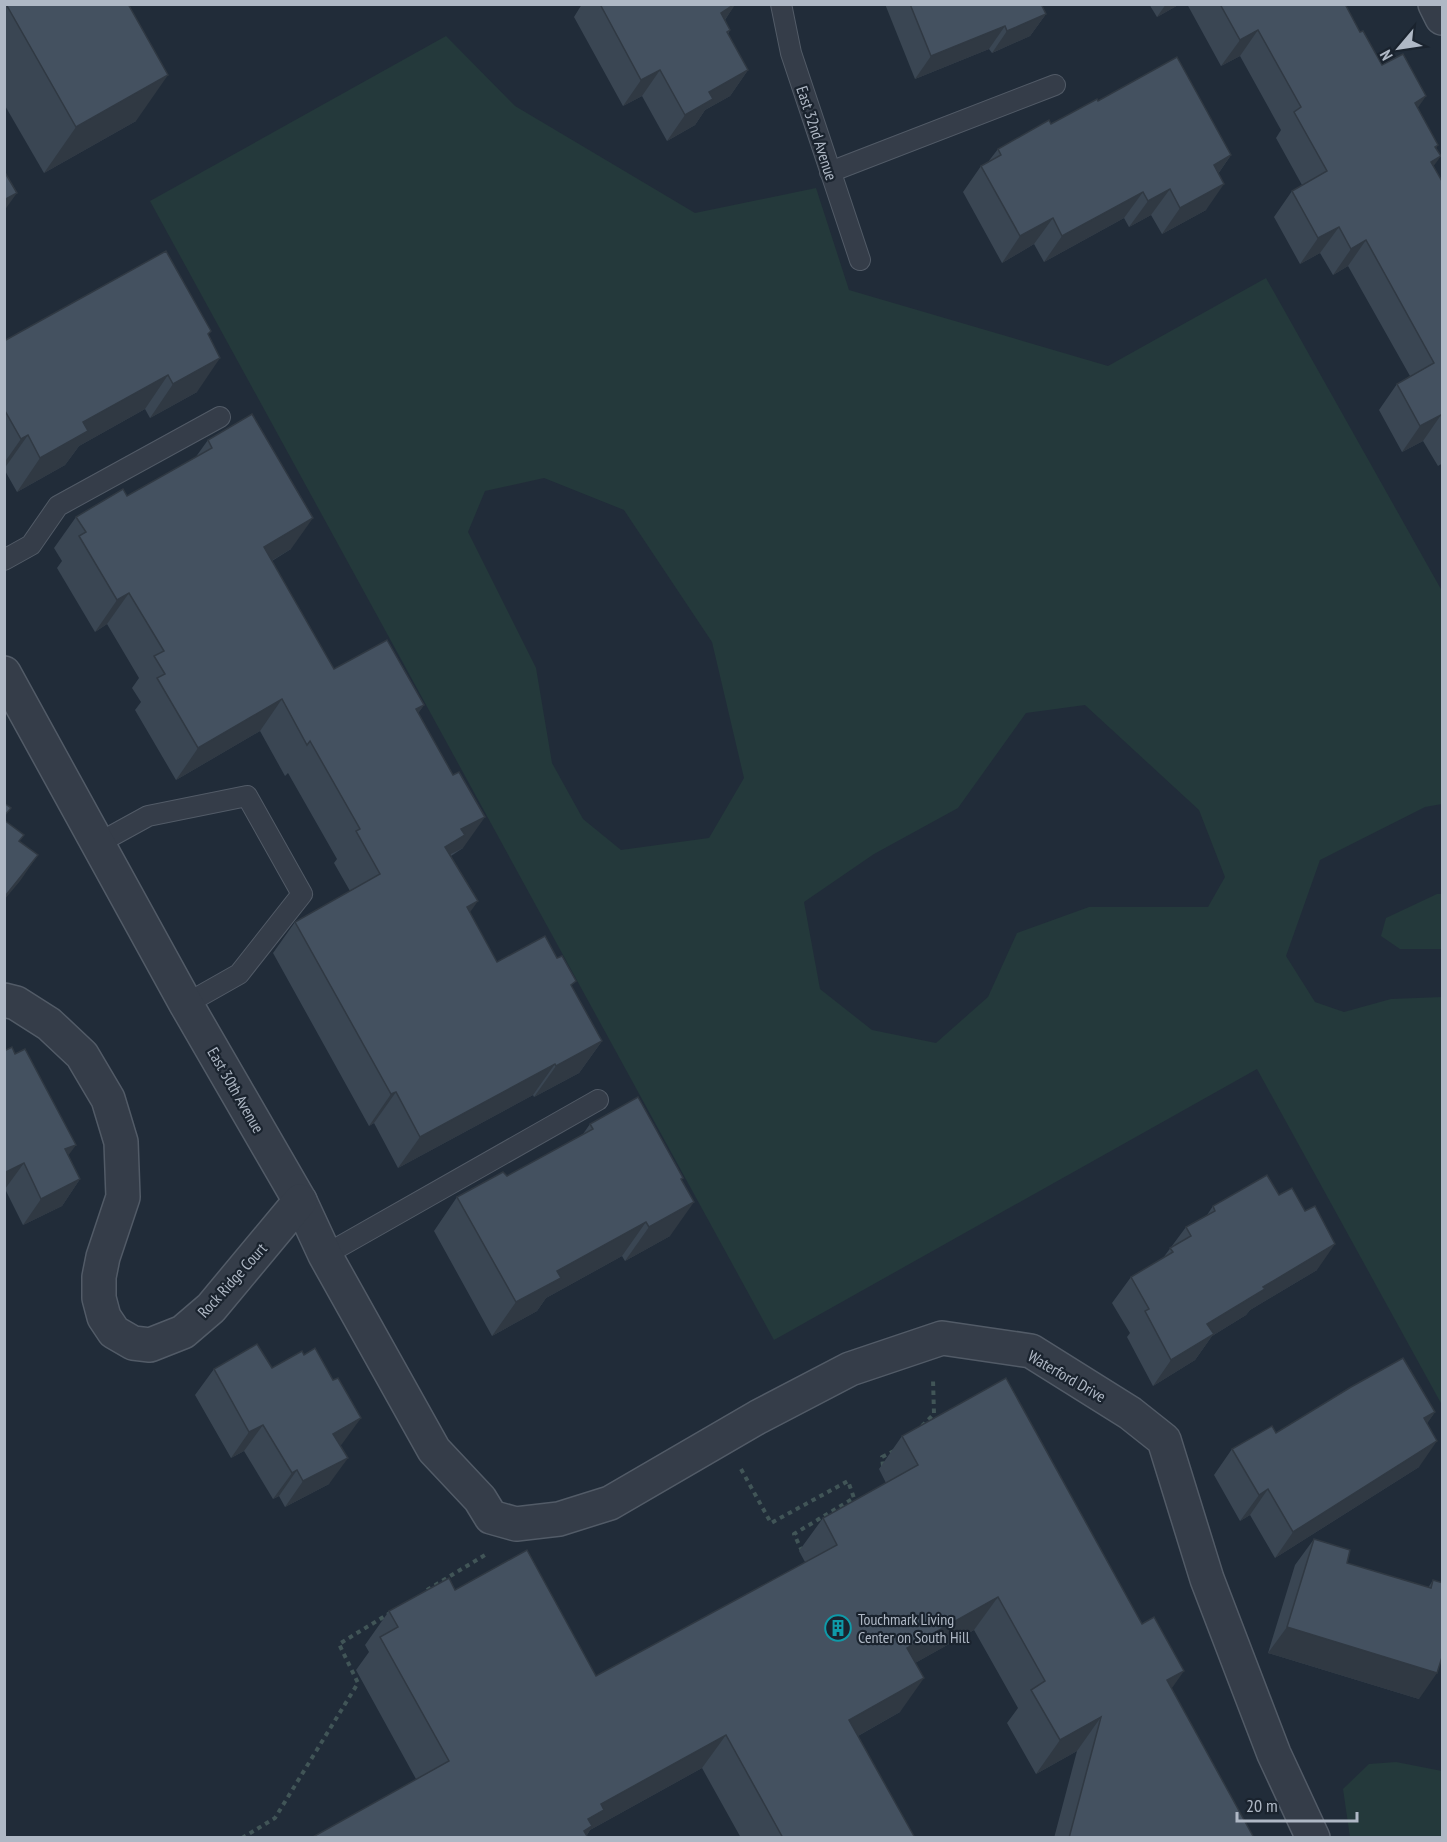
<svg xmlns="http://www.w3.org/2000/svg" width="1447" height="1842" font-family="'PT Sans Narrow',sans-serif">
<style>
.green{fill:#24393b;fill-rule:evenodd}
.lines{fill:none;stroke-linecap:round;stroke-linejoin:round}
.service-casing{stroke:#525b67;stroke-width:22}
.minor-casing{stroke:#525b67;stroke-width:36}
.path{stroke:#415557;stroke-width:4;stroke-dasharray:4.5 4.5;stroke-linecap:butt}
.service{stroke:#353d49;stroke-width:20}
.minor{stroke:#353d49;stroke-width:33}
.wall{fill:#3a4653}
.shaded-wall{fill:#303943}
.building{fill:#445160;stroke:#303943;stroke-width:1.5}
.labels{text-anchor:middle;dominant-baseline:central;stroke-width:4.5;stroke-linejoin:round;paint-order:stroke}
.street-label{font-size:16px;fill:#afb8c5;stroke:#1a232e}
.poi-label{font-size:16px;fill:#afb8c5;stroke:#1a232e;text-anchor:start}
</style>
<rect width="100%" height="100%" fill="#212c39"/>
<g class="green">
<path d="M446,36L515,106L695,213L816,188L849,290L1108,366L1266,278L1442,591V804L1425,807L1320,860L1286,956L1315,1002L1344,1012L1391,999L1442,997V1405L1257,1069L774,1340L150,201ZM544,478L624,510L712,642L744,778L709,838L621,850L583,819L552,763L536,668L468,532L485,491ZM1085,705L1199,810L1225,877L1208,907H1089L1017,933L988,997L936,1043L872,1030L820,989L804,902L874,854L958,808L1026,713Z"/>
<path d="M1437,894H1442V949H1400L1381,936L1386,918Z"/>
<path d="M1396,1762L1442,1771V1837H1350L1343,1789L1369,1764Z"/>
</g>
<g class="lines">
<g class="service-casing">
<g id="service">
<path d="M781,4L791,53L860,260"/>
<path d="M830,172L1055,85"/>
<path d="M4,560L31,545L58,506L220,417"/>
<path d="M97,844L148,816L247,796L302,894L239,974L186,1004"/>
<path d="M325,1255L598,1100"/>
</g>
</g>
<g class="minor-casing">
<g id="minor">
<path d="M1435,4L1442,18"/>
<path d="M4,673L186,1004L300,1201L325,1255L434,1450L480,1499L491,1517L516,1524L559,1519L610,1503L758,1417L850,1369L942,1338L1031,1351L1130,1413L1164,1440L1207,1579L1274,1754L1313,1838"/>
<path d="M4,1000L16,1003L49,1024L82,1055L108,1099L121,1142L123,1197L103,1257L99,1277V1298L104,1317L114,1332L133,1343L150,1345L183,1332L211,1308L300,1201"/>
</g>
</g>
<g class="path">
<path d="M922,1426L934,1414L933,1379"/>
<path d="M883,1466L882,1457L894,1451"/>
<path d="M741,1469L771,1523L848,1481L854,1498L794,1534L803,1553"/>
<path d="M427,1590L485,1555"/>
<path d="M242,1838L275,1818L358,1683L339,1644L390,1613"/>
</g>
<use href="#service" class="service"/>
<use href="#minor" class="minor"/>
</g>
<g class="wall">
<path d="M4,4H128L136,121L44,173L4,104Z"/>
<path d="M582,4H735L725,20L730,30L728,34L748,70L730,96L705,110L695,125L667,141L642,96L623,106L574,17Z"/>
<path d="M885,4H1041L1046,14L1030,36L992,53L989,49L915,79Z"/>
<path d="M1149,4H1180L1157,17Z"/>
<path d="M1187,4H1345L1360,32L1382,65L1418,109L1438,145L1436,148L1433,167L1443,183V463L1438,466L1423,441L1402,452L1379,410L1397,384L1410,376L1348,266L1333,275L1320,253L1300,264L1274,217L1292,191L1302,185L1276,138L1281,130L1240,56L1221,66Z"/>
<path d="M1098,101L1231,155L1218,174L1206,210L1162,234L1151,215L1129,227L1124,218L1044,262L1034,244L1002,263L963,192L981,166L988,162L998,149Z"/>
<path d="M208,335L197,392L150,418L145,409L79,446L65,465L17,492L4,469V341Z"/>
<path d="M208,440L291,549L272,561L334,669L424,705L418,713L463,848L451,856L470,913L497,962L572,987L602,1041L579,1073L534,1097L533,1095L398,1168L374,1123L369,1126L273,953L295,922L350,891L334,863L337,859L288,773L285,776L260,731L176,780L135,710L141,702L132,688L139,678L107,624L95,632L57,568L62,561L54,548L76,517L127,496L195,458Z"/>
<path d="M4,1051L68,1155L80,1179L62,1206L23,1225L5,1189Z"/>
<path d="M590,1124L682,1180L670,1236L625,1261L622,1256L546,1298L537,1311L492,1336L434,1231L457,1197L507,1176L583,1134Z"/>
<path d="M1213,1206L1317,1270L1250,1310L1246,1315L1212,1336L1195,1360L1153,1386L1127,1337L1130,1333L1112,1303L1131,1277L1163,1258L1186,1227L1207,1215Z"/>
<path d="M304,1355L342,1444L340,1445L329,1484L285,1507L279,1496L273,1499L244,1451L231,1458L195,1395L214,1369L272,1368Z"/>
<path d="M1435,1412L1427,1423L1419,1467L1275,1558L1250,1515L1240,1521L1214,1475L1232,1449L1276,1433Z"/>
<path d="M902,1436L1171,1689L1254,1838H1054L1077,1751L1036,1774L1007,1723L1018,1708L974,1630L915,1663L900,1712L858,1736L915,1838H741L702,1768L590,1830L587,1835L416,1779L356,1670L369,1652L365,1645L389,1611L455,1590L596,1676L805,1562L799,1551L823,1518L886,1483L879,1469Z"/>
<path d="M1314,1539L1347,1563L1428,1588L1433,1580L1419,1699L1268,1653L1295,1565Z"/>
</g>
<g class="shaded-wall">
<path d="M1166,4H1180L1157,17Z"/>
<path d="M735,5L717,31L721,13Z"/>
<path d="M1046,14L1030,36L992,53L1007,31Z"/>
<path d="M1005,26L989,49L915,79L931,56Z"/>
<path d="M1258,30L1240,56L1221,66L1240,40Z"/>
<path d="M660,70L642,96L623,106L641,80Z"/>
<path d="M748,70L730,96L705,110L695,125L667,141L685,115L709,92Z"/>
<path d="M168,75L136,121L44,173L76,127Z"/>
<path d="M1426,96L1408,122L1415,103Z"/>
<path d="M1231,155L1213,181L1214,165Z"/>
<path d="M1441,156L1422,182L1431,162Z"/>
<path d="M1224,184L1206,210L1162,234L1180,208Z"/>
<path d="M1170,189L1151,215L1129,227L1148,201Z"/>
<path d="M1143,192L1124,218L1044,262L1062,236Z"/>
<path d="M17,193L4,211V200Z"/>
<path d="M1053,218L1034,244L1002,263L1020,236Z"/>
<path d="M1339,227L1320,253L1300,264L1318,238Z"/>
<path d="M1366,240L1348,266L1333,275L1351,249Z"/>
<path d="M220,358L197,392L150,418L173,384Z"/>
<path d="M168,375L145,409L79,446L65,465L17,492L40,458L83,422Z"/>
<path d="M1441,415L1423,441L1402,452L1420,426Z"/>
<path d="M28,435L4,469V463L21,439Z"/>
<path d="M313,518L291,549L241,579L264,547Z"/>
<path d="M129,593L107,624L95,632L117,600Z"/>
<path d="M282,699L260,731L176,780L198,748Z"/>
<path d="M424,705L402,736L416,709Z"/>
<path d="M485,817L463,848L451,854L443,867L445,847L461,829Z"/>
<path d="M38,855L20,881L4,900V897L6,895Z"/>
<path d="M478,901L456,932L467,907Z"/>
<path d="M602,1041L579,1073L534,1097L556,1066Z"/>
<path d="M555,1064L533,1095L398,1168L420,1137Z"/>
<path d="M396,1092L374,1123L369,1126L391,1094Z"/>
<path d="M76,1145L57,1171L65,1149Z"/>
<path d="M24,1163L5,1189L4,1190V1173Z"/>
<path d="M80,1179L62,1206L23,1225L41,1199Z"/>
<path d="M694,1202L670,1236L625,1261L649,1227Z"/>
<path d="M646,1222L622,1256L546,1298L537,1311L492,1336L516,1302L557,1271Z"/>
<path d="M1335,1244L1317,1270L1250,1310L1246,1315L1212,1336L1195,1360L1153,1386L1171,1360L1207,1324L1263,1287Z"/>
<path d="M1435,1412L1417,1438L1424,1418Z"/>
<path d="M361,1418L342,1444L315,1460L333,1434Z"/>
<path d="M263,1425L244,1451L231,1458L249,1432Z"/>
<path d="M1437,1441L1419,1467L1275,1558L1293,1532Z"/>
<path d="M348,1458L329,1484L285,1507L303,1481Z"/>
<path d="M297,1470L279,1496L273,1499L292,1473Z"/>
<path d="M1268,1489L1250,1515L1240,1521L1259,1495Z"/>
<path d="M998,1597L974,1630L883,1681L907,1648Z"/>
<path d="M1287,1627L1437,1673L1419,1699L1268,1653Z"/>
<path d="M1184,1671L1160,1705L1167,1680Z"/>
<path d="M924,1678L900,1712L826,1754L849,1720Z"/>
<path d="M1101,1717L1077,1751L1036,1774L1060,1740Z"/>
<path d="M726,1735L702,1768L590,1830L585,1838H575L588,1819L601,1804Z"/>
</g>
<g class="building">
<path d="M6,4H128L168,75L76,127Z"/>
<path d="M600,4H735L721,13L730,30L727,32L748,70L709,92L713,99L685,115L660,70L641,80Z"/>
<path d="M910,4H1041L1046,14L1007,31L1005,26L931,56Z"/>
<path d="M1220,4H1345L1360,32L1363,31L1382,65L1403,54L1426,96L1415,103L1438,145L1435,147L1441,156L1431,162L1443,183V417L1441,415L1420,426L1397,384L1434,363L1366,240L1351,249L1339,227L1318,238L1292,191L1327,171L1294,112L1301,107L1258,30L1240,40Z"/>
<path d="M1177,57L1231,155L1214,165L1224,184L1180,208L1170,189L1148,201L1143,192L1062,236L1053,218L1020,236L981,166L1001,155L998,149L1049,120L1051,124L1097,99L1098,101Z"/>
<path d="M4,171L17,193L4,200Z"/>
<path d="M166,251L211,331L208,334L220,358L173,384L168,375L83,422L88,431L40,458L28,435L21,439L4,409V341Z"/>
<path d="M252,414L313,518L264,547L334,669L387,640L424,705L416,709L453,775L459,772L485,817L461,829L465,835L445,847L478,901L467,907L497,962L545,936L557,958L562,956L576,981L571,985L602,1041L556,1066L555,1064L420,1137L396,1092L391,1094L295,922L380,874L356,831L360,829L310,741L307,745L282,699L198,748L157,678L165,674L154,656L164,651L129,593L117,600L79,536L86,532L76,517L123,489L127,496L212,448L208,440Z"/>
<path d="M4,803L11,808L4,816Z"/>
<path d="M4,820L24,835L19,841L38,855L6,895L4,893Z"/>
<path d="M12,1047L15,1054L25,1049L76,1145L65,1149L80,1179L41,1199L24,1163L4,1173V1051Z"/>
<path d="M638,1097L683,1178L681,1179L694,1202L649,1227L646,1222L557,1271L561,1278L516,1302L457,1197L503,1172L507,1176L593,1129L590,1124Z"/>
<path d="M1267,1175L1279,1195L1292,1188L1305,1211L1315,1206L1335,1244L1263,1287L1265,1289L1207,1324L1214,1334L1171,1360L1145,1311L1149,1309L1131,1277L1173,1252L1170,1248L1191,1236L1186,1227L1215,1211L1213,1206Z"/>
<path d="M257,1344L272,1368L302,1351L304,1355L315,1348L333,1380L338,1378L361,1418L333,1434L348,1458L303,1481L297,1470L292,1473L263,1425L249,1432L214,1369Z"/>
<path d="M1403,1358L1435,1412L1424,1418L1437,1441L1293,1532L1268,1489L1259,1495L1232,1449L1272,1426L1276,1433L1351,1387Z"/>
<path d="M1006,1378L1142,1624L1154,1617L1184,1671L1167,1680L1254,1838H1069L1101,1717L1060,1740L1031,1690L1045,1681L998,1597L907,1648L924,1678L849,1720L915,1838H783L726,1735L601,1804L604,1810L588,1819L592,1826L584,1831L588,1838H311L449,1761L380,1637L398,1627L389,1611L449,1578L455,1590L527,1550L596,1676L837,1545L823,1518L918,1465L902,1436Z"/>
<path d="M1314,1539L1350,1550L1347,1563L1431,1588L1433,1580L1443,1583V1654L1437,1673L1287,1627Z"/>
</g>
<defs>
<g id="building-ring" transform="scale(1.35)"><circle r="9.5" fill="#1a232e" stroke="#0f9aa8" stroke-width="1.5"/><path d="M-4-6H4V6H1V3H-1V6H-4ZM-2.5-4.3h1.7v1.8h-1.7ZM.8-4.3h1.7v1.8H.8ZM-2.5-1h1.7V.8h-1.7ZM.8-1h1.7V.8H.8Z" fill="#0f9aa8"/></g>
</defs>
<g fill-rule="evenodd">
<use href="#building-ring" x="838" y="1628"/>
</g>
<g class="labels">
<g class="street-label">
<text transform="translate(817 133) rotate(72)">East 32nd Avenue</text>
<text transform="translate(236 1090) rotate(60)">East 30th Avenue</text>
<text transform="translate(232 1280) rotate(-48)">Rock Ridge Court</text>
<text transform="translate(1067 1376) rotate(30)">Waterford Drive</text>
</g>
<g class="poi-label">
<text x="858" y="1619">Touchmark Living<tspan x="858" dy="18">Center on South Hill</tspan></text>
</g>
</g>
<rect width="1447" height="1842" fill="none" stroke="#afb8c5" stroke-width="12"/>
<g transform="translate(1399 48) rotate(241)" stroke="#1a232e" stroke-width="4.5" paint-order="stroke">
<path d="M0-4.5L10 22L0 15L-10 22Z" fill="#afb8c5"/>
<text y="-9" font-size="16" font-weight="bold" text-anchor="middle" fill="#afb8c5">N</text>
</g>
<path d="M1237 1812v9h120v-9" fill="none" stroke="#afb8c5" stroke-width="3"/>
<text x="1246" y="1812" font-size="18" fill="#afb8c5" stroke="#1a232e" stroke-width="4.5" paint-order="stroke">20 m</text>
</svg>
